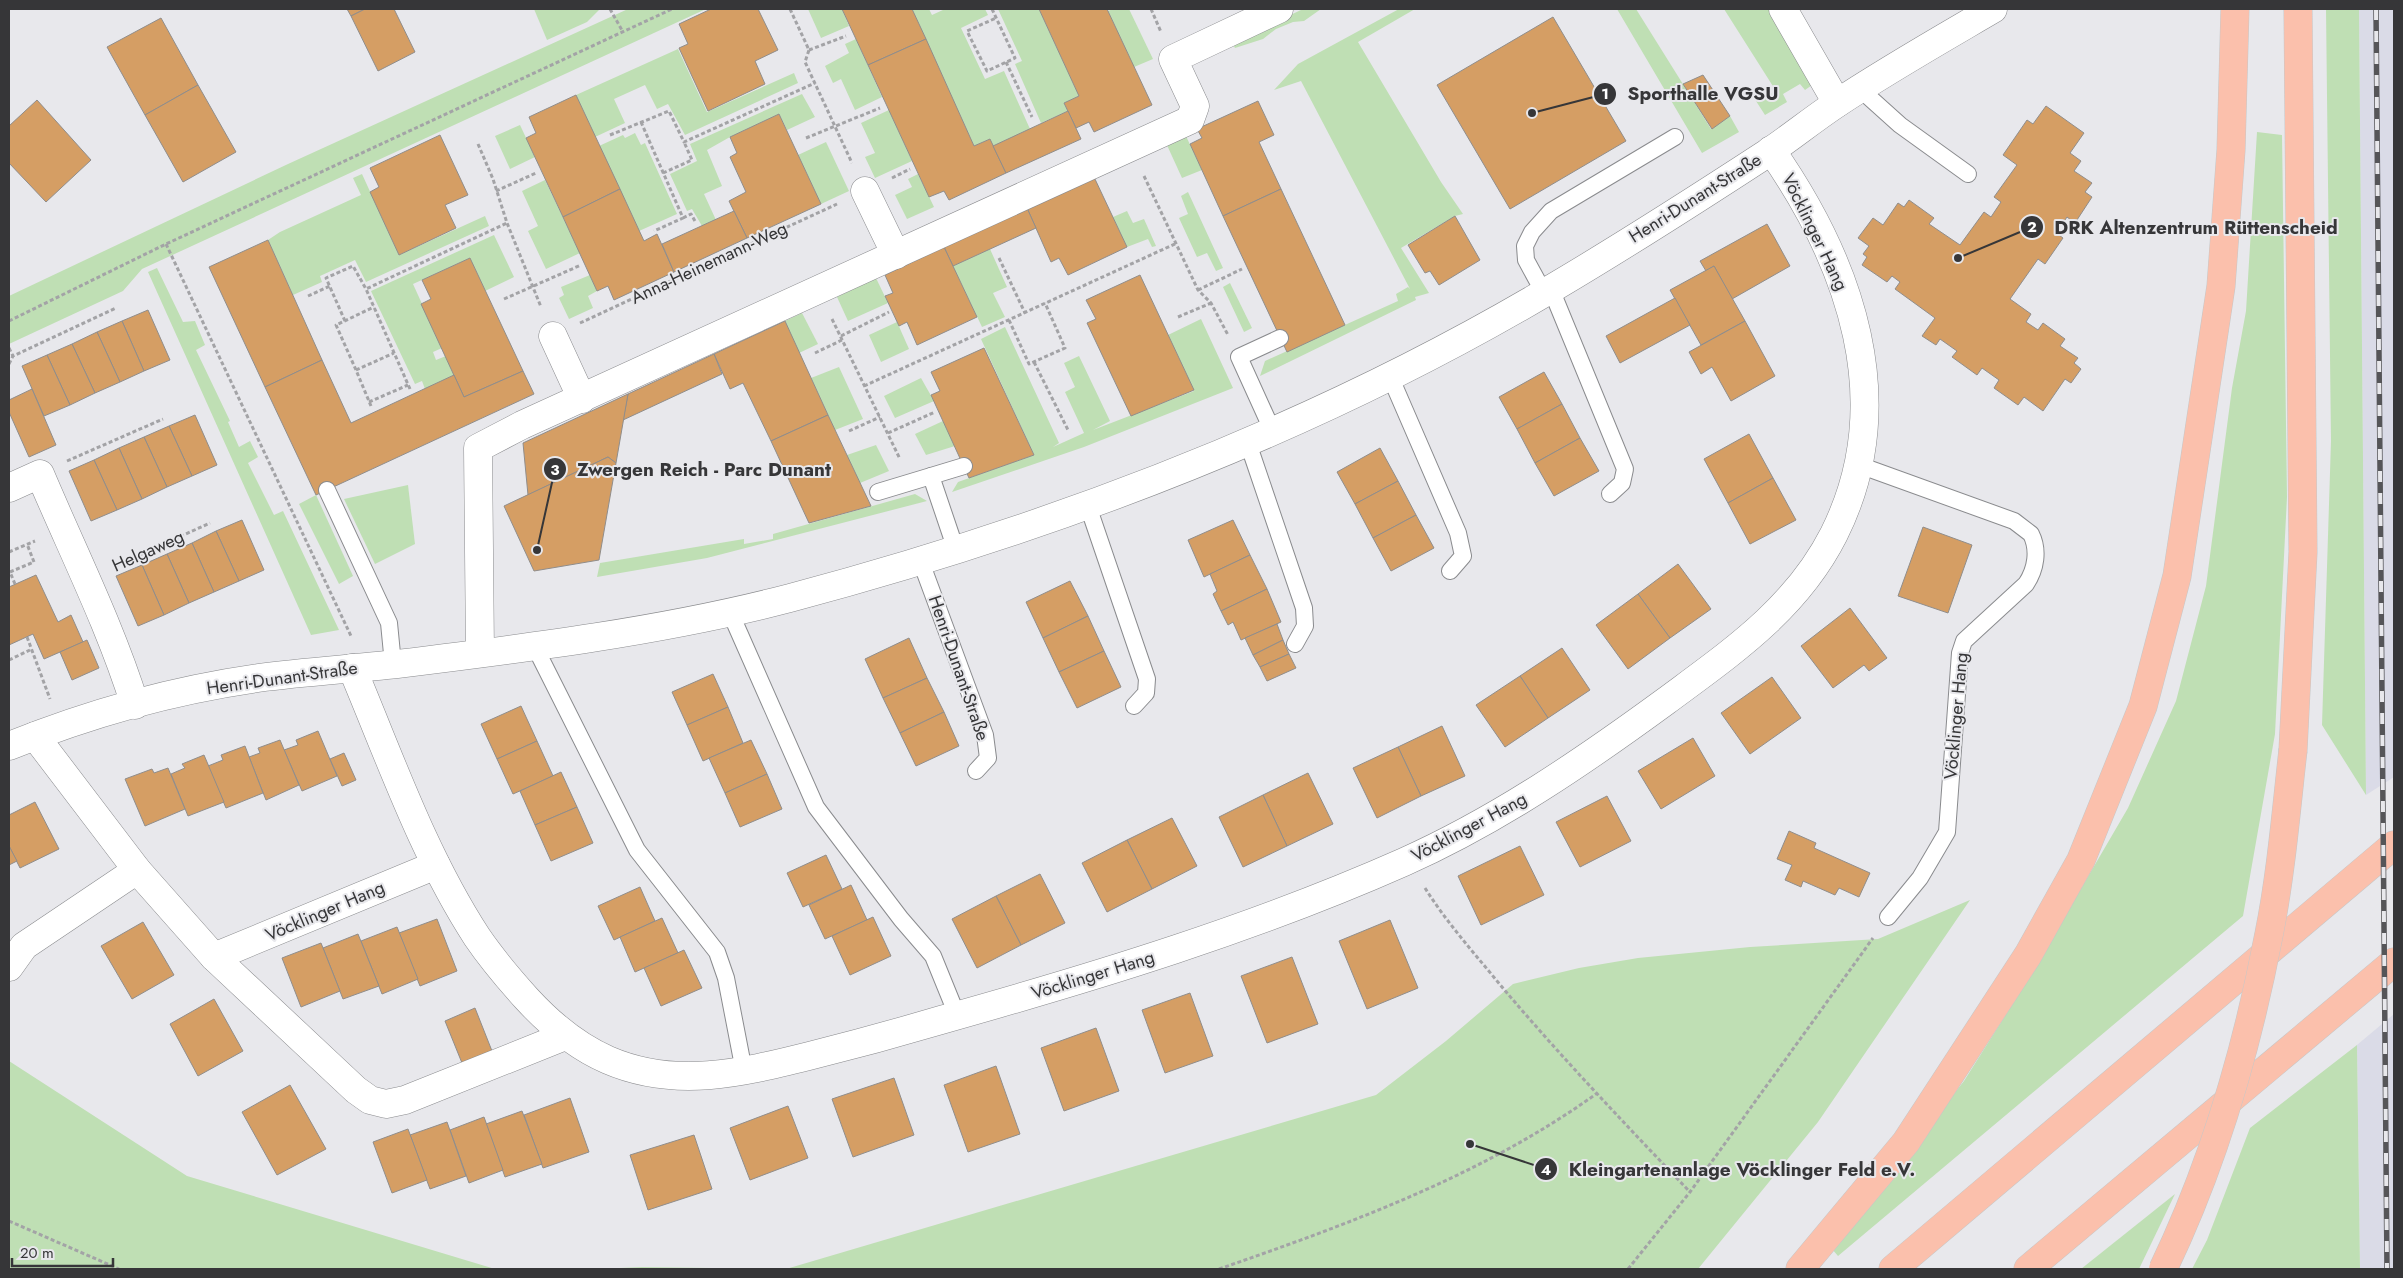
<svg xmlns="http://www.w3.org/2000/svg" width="2403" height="1278" font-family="Jost,sans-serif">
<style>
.built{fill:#dadbe7}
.green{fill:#bfdfb4}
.building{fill:#d59e64;stroke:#908d8b}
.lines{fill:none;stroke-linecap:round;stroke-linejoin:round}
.lane-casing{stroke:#8a8b8e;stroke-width:18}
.street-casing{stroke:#8a8b8e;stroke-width:29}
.highway-casing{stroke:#c7c7c7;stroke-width:29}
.path{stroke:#a3a3a6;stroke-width:3;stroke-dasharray:4 2.5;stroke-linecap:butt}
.lane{stroke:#fff;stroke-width:16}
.street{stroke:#fff;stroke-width:28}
.highway{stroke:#fbc0ac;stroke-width:28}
.rail-casing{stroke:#555558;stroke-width:5.5}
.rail{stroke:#e8e8ec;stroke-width:4;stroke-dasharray:11;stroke-linecap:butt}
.highway-bridge-casing{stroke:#c7c7c7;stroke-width:29;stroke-linecap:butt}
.highway-bridge{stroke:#fbc0ac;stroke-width:28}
.labels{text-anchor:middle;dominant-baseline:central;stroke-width:4;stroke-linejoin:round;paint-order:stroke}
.street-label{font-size:18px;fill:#363638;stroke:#e8e8ec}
.leader{fill:none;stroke:#363638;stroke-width:2}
.callout-dot{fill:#363638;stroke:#e8e8ec;stroke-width:2}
.mark-label{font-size:15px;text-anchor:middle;font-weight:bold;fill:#fff}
.callout-label{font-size:19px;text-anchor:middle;font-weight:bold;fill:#363638;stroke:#e8e8ec;stroke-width:4;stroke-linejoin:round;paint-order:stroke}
</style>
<rect width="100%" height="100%" fill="#e8e8ec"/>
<g class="built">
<path d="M2359,9H2394V777L2366,795Z"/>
<path d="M2394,1014V1269H2360L2357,1045Z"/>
</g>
<g class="green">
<path d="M534,9H600L587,22L547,40Z"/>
<path d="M628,9H706L142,269L123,291L9,344V296L288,164Z"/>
<path d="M808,9H842L849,26L821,38Z"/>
<path d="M912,9H929L932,15L945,9H985L988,15L961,28L985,79L1004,71L1030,129L993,146L990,139L974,146Z"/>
<path d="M998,9H1039L1079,96L1064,103L1068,111L1041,123L1015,64L1022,61Z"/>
<path d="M1113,9H1129L1153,59L1134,67L1108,11Z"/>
<path d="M1303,9H1321L1304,21L1293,22L1276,29L1263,39L1235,48L1232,43Z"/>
<path d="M1399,9H1415L1358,42L1441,182L1463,214L1455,216L1401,248L1429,293L1415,297L1416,300L1260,376L1265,361L1398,301L1396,294L1408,287L1410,289L1301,81L1274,90L1298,64Z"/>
<path d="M1617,9H1636L1711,129L1730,116L1739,132L1702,153Z"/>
<path d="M1724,9H1769L1815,83L1805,90L1800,84L1783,94L1787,102L1765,115L1756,101L1776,91Z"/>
<path d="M2326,9H2359L2366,795L2322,725L2331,441Z"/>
<path d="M856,39L882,97L855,110L841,79L833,83L825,66L849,53L845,44Z"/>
<path d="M678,49L707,112L794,73L798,83L685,135L668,104L657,109L645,85L614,99L625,123L595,137L576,95Z"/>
<path d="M802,94L815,117L787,130L779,114L730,137L707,150L722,186L704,194L716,220L702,226L692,209L687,211L670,174L697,161L690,144Z"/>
<path d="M889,110L912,161L875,178L865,157L875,153L861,123Z"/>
<path d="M520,125L535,157L510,169L495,136Z"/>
<path d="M2257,132L2282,135L2287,497L2275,734L2243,916L1838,1256L1832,1249L1964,1081L2027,981L2128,808L2176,701L2206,586L2232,388L2246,311Z"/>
<path d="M635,133L641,145L645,143L677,214L639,231L599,146L623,135L625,138Z"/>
<path d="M1185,134L1202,170L1182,178L1166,143Z"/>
<path d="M826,142L849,191L821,204L798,155Z"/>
<path d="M362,174L399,255L485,216L489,226L366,282L355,260L320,276L322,282L293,295L268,240L280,232L361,195L353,178Z"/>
<path d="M918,174L934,207L907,219L895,195L912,187L908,179Z"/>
<path d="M545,180L580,253L546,269L528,231L538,226L522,191Z"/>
<path d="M1188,192L1223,268L1216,271L1207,253L1197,257L1179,218L1188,214L1181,196Z"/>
<path d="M1127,211L1133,223L1144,219L1156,246L1152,247L1148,239L1127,247L1113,217Z"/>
<path d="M494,235L514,277L485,291L470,258L413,284L442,348L433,352L436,360L446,356L454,375L425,389L422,381L415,384L371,291Z"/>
<path d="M990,249L1007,287L993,293L1005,317L982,327L953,266Z"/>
<path d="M157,268L183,322L195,321L205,345L196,350L230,421L228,422L239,447L250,441L258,457L248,463L274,515L283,511L339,630L311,635L148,272Z"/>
<path d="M590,275L597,291L588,296L593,308L569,319L559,298L564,295L561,287Z"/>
<path d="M876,278L888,303L848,321L837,297Z"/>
<path d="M1230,283L1252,328L1244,332L1223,287Z"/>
<path d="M802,313L818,344L799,353L785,321Z"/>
<path d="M1201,319L1233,388L1084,447L952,492L958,482L1034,455L981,339L1005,327L1059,443L1053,447L1084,433L1065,392L1075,387L1064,363L1079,356L1110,421L1093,430L1194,391L1168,335Z"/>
<path d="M897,322L909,349L881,362L869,335Z"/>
<path d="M839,367L863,419L835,430L811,378Z"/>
<path d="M921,378L934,401L895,418L884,396Z"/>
<path d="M943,421L955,446L926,455L915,434Z"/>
<path d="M876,445L889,471L860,483L847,455Z"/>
<path d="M408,485L415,544L375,564L344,499Z"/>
<path d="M915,494L927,501L707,558L597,577L600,563L744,539V544L773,539V534Z"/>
<path d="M316,495L353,576L339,584L299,504Z"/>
<path d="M1970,900L1818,1122L1698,1269H597L642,1267L786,1269L1376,1095L1446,1041L1513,984L1579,968L1638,958L1750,947L1878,939Z"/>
<path d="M2357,1045L2360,1269H2192L2207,1240L2250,1128Z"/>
<path d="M9,1061L187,1176L495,1269H9Z"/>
<path d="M2175,1194L2139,1269H2081Z"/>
</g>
<g class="building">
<path d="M347,9H365L351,16Z"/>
<path d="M365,9H394L415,52L378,71L351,16Z"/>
<path d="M711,9H758L778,50L755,61L765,84L708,111L679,48L688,44L679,24Z"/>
<path d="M842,9H912L926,39L868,65Z"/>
<path d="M1039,9H1107L1152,105L1094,132L1089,122L1076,128L1064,103L1079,96Z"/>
<path d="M1553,17L1626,141L1510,209L1437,85Z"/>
<path d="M161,18L198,85L145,115L107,47Z"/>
<path d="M926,39L974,146L990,139L1006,173L949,200L944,191L929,197L868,65Z"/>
<path d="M1703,75L1730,116L1712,129L1683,84Z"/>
<path d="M198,85L236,152L183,182L145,115Z"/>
<path d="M576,95L620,189L563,217L526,138L536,133L529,117Z"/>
<path d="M37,100L91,160L46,202L9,163V126Z"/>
<path d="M1258,101L1274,135L1259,142L1281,189L1223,216L1190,144L1202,138L1197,129Z"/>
<path d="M2046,106L2084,133L2070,153L2081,161L2074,171L2092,183L2085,192L2092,197L2075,223L2067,217L2056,233L2063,238L2045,264L2038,259L2010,299L2031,314L2026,322L2038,330L2043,323L2065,339L2060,346L2078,358L2074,363L2081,369L2071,383L2065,379L2043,411L2024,397L2018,405L1994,388L1999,380L1982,368L1977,375L1952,357L1957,351L1940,339L1936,345L1922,336L1935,318L1895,289L1900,282L1892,276L1887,282L1862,265L1867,257L1863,254L1869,246L1858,238L1873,218L1883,225L1898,203L1904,207L1909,200L1934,218L1929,224L1960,245L1984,212L1991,217L2001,202L1994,197L2017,165L2003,155L2027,120L2033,124Z"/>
<path d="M1068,111L1081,139L1006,173L993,146Z"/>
<path d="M779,114L821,204L747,238L729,201L746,192L730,157L737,153L730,137Z"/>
<path d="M440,135L468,195L445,205L456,228L399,255L370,192L379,187L370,168Z"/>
<path d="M1094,177L1127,247L1068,275L1059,258L1051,262L1027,208Z"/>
<path d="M620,189L644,241L657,234L674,272L614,300L608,286L597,291L563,217Z"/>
<path d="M1281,189L1345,325L1287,352L1223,216Z"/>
<path d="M1027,208L1036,228L953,266L944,247Z"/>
<path d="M734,211L747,238L674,272L662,244Z"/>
<path d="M1455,216L1480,260L1439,285L1430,271L1425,273L1408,245Z"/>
<path d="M1767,224L1790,266L1732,299L1714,266L1706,271L1700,261Z"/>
<path d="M268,240L322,360L265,387L209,267Z"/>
<path d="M944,247L977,317L917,345L907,322L899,326L885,296L893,293L885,275Z"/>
<path d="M470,258L523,371L464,397L421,304L431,299L422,280Z"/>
<path d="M1714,266L1745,321L1701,345L1670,290Z"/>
<path d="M1140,275L1194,390L1131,416L1087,323L1096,319L1086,300Z"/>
<path d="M1675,298L1690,325L1620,363L1606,336Z"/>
<path d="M148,310L170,360L144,371L122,321Z"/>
<path d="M122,321L144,371L120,382L97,332Z"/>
<path d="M785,321L828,415L771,441L743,383L730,389L714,354Z"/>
<path d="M1745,321L1775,376L1731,401L1712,367L1701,374L1689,352Z"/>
<path d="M97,332L120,382L95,393L72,344Z"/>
<path d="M72,344L95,393L70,405L47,355Z"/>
<path d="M984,348L1034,455L969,478L931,395L940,391L931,372Z"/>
<path d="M714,354L722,374L623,420L628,394Z"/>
<path d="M47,355L70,405L44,416L22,366Z"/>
<path d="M322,360L351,423L454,375L464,397L523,371L534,394L316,495L265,387Z"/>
<path d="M1544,372L1562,404L1517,429L1499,397Z"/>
<path d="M32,389L56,445L29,457L9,412V400Z"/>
<path d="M628,394L616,463L608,457L528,495L523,443Z"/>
<path d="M1562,404L1580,438L1535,463L1517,429Z"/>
<path d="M195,415L217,465L192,476L169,426Z"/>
<path d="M828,415L871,506L809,523L771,441Z"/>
<path d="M169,426L192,476L167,487L144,437Z"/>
<path d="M1749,434L1773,478L1728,503L1704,459Z"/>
<path d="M144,437L167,487L142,499L119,448Z"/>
<path d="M1580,438L1599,471L1554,496L1535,463Z"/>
<path d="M119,448L142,499L117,510L94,460Z"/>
<path d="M1380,448L1398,481L1355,504L1337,472Z"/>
<path d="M608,457L616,463L599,560L534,571L504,506Z"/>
<path d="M94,460L117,510L91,521L69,471Z"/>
<path d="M1773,478L1796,520L1750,544L1728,503Z"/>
<path d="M1398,481L1416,515L1373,538L1355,504Z"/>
<path d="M1416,515L1434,548L1391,571L1373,538Z"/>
<path d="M242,520L264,570L239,581L216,531Z"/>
<path d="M1233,520L1250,555L1204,577L1188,540Z"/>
<path d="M1923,527L1972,545L1948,613L1898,596Z"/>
<path d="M216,531L239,581L214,592L192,543Z"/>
<path d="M192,543L214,592L189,603L167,554Z"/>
<path d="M167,554L189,603L164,615L142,565Z"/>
<path d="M1250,555L1267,589L1221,611L1213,594L1217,591L1210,574Z"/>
<path d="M1678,564L1711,609L1670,638L1638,594Z"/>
<path d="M142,565L164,615L138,626L116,576Z"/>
<path d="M36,575L58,622L71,615L83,642L44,659L33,634L9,645V587Z"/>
<path d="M1070,581L1088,616L1043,638L1026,602Z"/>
<path d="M1267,589L1281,622L1241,640L1233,622L1228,625L1221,611Z"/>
<path d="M1638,594L1670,638L1628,669L1596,625Z"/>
<path d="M1850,608L1887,658L1869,671L1864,665L1833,688L1801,646Z"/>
<path d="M1088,616L1104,651L1059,672L1043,638Z"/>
<path d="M1277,624L1283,640L1253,655L1245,638Z"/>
<path d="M909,638L927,678L883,698L865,659Z"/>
<path d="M87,640L99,668L72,680L60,652Z"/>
<path d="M1283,640L1289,654L1260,667L1253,655Z"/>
<path d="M1562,648L1590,690L1548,718L1520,676Z"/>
<path d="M1104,651L1121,687L1077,708L1059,672Z"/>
<path d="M1289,654L1296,668L1267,681L1260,667Z"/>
<path d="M713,674L728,707L687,725L672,692Z"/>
<path d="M1520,676L1548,718L1505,747L1476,705Z"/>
<path d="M1772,677L1801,718L1750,754L1721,713Z"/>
<path d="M927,678L944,712L900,733L883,698Z"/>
<path d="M521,706L537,741L497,759L481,724Z"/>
<path d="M728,707L743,743L703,761L687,725Z"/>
<path d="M944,712L959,746L916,766L900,733Z"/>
<path d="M1442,726L1465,776L1421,796L1398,747Z"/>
<path d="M318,731L337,776L302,791L284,750L298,745L296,740Z"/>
<path d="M1693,738L1715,776L1661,809L1638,771Z"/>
<path d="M280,740L299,785L266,800L249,757L260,753L258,748Z"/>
<path d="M751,740L767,774L725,793L709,758Z"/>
<path d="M537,741L553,776L513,794L497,759Z"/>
<path d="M245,746L263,793L226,808L208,766L223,760L221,755Z"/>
<path d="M1398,747L1421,796L1377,818L1353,768Z"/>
<path d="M344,753L356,780L342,786L330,759Z"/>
<path d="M204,755L224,802L188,816L171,774L185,768L182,764Z"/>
<path d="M168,768L185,809L145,826L125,779L152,769L154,773Z"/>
<path d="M561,772L577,807L535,825L520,791Z"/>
<path d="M1308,773L1333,824L1287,846L1263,795Z"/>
<path d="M767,774L782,809L740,827L725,793Z"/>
<path d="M1263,795L1287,846L1243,867L1219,817Z"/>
<path d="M1607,796L1631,841L1580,867L1556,822Z"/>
<path d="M35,802L59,849L20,868L9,846V815Z"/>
<path d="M577,807L593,843L551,861L535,825Z"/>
<path d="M1172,818L1197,866L1152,889L1127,840Z"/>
<path d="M1789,831L1816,843L1814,848L1870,873L1859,897L1839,888L1835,895L1803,881L1801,887L1785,880L1792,865L1777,859Z"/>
<path d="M1127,840L1152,889L1107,912L1082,863Z"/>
<path d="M9,846L17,861L9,865Z"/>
<path d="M1520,846L1544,895L1481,925L1458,876Z"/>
<path d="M826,855L842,889L803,907L787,873Z"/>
<path d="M1040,874L1065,923L1021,945L996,896Z"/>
<path d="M851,885L867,920L825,939L809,905Z"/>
<path d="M640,887L655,921L614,940L598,906Z"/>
<path d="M996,896L1021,945L977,968L952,919Z"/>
<path d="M873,917L891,956L850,975L832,936Z"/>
<path d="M662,918L678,953L635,972L620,937Z"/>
<path d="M437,919L457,971L420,986L399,933Z"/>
<path d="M1390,920L1418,988L1367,1009L1339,941Z"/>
<path d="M143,922L174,975L132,999L101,946Z"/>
<path d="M397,927L418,979L382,994L361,941Z"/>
<path d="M358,934L379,986L343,999L323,948Z"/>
<path d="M321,943L340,991L301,1007L282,958Z"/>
<path d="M684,950L702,988L661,1006L644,968Z"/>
<path d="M1292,957L1318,1024L1267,1043L1241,976Z"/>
<path d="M1190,993L1213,1056L1165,1073L1142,1010Z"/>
<path d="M214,999L243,1051L198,1076L170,1024Z"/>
<path d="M475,1008L492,1051L462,1063L445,1021Z"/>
<path d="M1096,1028L1119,1091L1064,1111L1041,1048Z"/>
<path d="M996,1066L1020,1134L968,1152L944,1085Z"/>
<path d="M894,1078L914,1135L853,1157L832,1099Z"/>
<path d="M290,1085L326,1149L277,1175L242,1112Z"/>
<path d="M570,1098L589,1152L543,1168L524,1115Z"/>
<path d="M788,1106L808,1158L750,1180L730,1128Z"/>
<path d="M522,1111L542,1164L505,1177L486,1124Z"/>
<path d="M484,1117L503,1170L469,1183L450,1130Z"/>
<path d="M447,1122L466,1176L430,1189L410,1135Z"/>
<path d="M408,1129L427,1180L392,1193L373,1142Z"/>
<path d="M694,1135L712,1189L648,1210L630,1155Z"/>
</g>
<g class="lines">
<g class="lane-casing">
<g id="lane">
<path d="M1860,89L1900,125L1968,174"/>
<path d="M1551,289L1625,469L1622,483L1610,494"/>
<path d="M1544,293L1526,260L1525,246L1532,232L1551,211L1675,137"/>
<path d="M1390,376L1458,533L1463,556L1450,571"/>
<path d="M1273,432L1239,357L1280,338"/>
<path d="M1248,443L1304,608L1305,626L1295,644"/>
<path d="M1859,465L2014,521L2031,534C2039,550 2036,569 2026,584L1964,641L1960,653L1947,832L1920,878L1888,917"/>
<path d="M327,490L389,623L393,664"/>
<path d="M878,492L931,476"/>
<path d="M1088,506L1147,679L1146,693L1134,706"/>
<path d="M956,550L931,476L964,466"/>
<path d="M921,562L985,735L988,758L976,771"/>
<path d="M730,612L816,807L901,919L933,956L957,1015"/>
<path d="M535,647L637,850L717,952L726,978L744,1071"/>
</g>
</g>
<g class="street-casing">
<g id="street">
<path d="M1783,9L1837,103"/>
<path d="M865,191L896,255"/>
<path d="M553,336L582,399"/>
<path d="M9,488L40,474C72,550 110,625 135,705"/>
<path d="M480,653L478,448L522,425L1190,120L1195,106L1173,59L1279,9"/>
<path d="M352,668C390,758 423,854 477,937C492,959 509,979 527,999C550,1024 576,1046 608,1060C675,1089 741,1073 809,1056C853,1045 897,1033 941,1020C1098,976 1255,928 1404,862C1498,820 1584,761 1666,701C1732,652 1796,609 1834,534C1900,402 1850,263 1771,150"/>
<path d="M35,736L137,870L214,957L356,1090L370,1100L386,1104L405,1100L565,1036"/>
<path d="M9,746C88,714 174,690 258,678C304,672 351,669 397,664C527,648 664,631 790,598C1057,527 1318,428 1556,286C1627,244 1697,199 1766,154C1790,138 1812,120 1836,104C1887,70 1940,40 1993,9"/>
<path d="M214,957L436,865"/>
<path d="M9,967L24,946L137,870"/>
</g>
</g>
<g class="highway-casing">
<g id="highway">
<path d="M2293,750L2303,552L2298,9"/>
<path d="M1800,1269L1906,1142L2028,955L2081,860L2143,706L2177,576L2221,286L2231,150L2235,9"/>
<path d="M1893,1269L2394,845"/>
<path d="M2028,1269L2394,962"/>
</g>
</g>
<g class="path">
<path d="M610,9L623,32"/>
<path d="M790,9L809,50L805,62L852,163"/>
<path d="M992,9L1015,58L987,71L967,31L996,18"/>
<path d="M1151,9L1161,32"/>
<path d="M809,50L846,36"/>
<path d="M1006,62L1032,117"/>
<path d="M641,122L683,218L654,231"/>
<path d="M610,135L669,111L684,142L815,83"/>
<path d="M806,138L880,108"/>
<path d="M478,144L493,179L507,223L541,307"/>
<path d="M663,173L692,160L684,142"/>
<path d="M1144,176L1198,290L1211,303L1228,335"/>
<path d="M892,178L910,169"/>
<path d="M496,191L536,173"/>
<path d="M683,218L691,214L696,223"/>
<path d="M166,244L351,636"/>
<path d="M999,258L1025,313"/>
<path d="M1198,290L1242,269"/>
<path d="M308,296L330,286"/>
<path d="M504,299L581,265"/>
<path d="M1178,317L1211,303"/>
<path d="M832,319L900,459"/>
<path d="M1009,320L1029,364L1065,348L1045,303"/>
<path d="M9,321L166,244L672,9"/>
<path d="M345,321L326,278L353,266L366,289"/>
<path d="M580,323L837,204"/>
<path d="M841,336L889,312"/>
<path d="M9,348L13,356"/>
<path d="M815,353L842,340"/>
<path d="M1034,362L1068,430"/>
<path d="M9,364L13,356L116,308"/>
<path d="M356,370L336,325L374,307"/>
<path d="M864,386L1177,243"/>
<path d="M410,389L366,289L507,223"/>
<path d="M369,402L408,385"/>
<path d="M371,406L356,370L394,353"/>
<path d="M849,431L880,417"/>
<path d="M888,433L935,412"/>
<path d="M67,461L163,419"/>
<path d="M9,552L35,541"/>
<path d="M115,566L210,523"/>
<path d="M15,584L10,572L34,562L27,544"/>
<path d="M27,637L50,699"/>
<path d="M9,660L30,650"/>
<path d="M1425,888C1447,923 1475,954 1502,987C1562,1058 1626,1125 1690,1192"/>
<path d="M9,1221L119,1269"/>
<path d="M1219,1269C1349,1224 1483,1175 1596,1094"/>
<path d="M1628,1269L1690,1192L1873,938"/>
</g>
<use href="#lane" class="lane"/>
<use href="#street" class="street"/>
<use href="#highway" class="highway"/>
<g class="rail-casing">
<path id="rail" d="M2376,9L2387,1269"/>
</g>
<use href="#rail" class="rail"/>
<g class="highway-bridge-casing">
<path id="highway-bridge" d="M2163,1269C2214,1163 2247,1049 2269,934C2281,874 2286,812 2293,750"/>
</g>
<use href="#highway-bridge" class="highway-bridge"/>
</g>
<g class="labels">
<g class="street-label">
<text transform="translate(1695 198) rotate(-32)">Henri-Dunant-Straße</text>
<text transform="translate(1815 232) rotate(64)">Vöcklinger Hang</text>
<text transform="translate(709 263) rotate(-25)">Anna-Heinemann-Weg</text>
<text transform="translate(148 551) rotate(-24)">Helgaweg</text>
<text transform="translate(959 668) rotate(71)">Henri-Dunant-Straße</text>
<text transform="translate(282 678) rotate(-8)">Henri-Dunant-Straße</text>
<text transform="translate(1956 716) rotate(-85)">Vöcklinger Hang</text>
<text transform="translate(1469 827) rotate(-28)">Vöcklinger Hang</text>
<text transform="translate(325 911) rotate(-23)">Vöcklinger Hang</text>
<text transform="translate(1093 975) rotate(-17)">Vöcklinger Hang</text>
</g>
</g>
<path class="leader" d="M1532 113L1605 94M1958 258L2032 227M537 550L555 469M1470 1144L1546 1169"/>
<g class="callout-dot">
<circle cx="1532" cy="113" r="5"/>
<circle cx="1958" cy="258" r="5"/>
<circle cx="537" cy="550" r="5"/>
<circle cx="1470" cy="1144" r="5"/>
<circle cx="1605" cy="94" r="12"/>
<circle cx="2032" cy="227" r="12"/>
<circle cx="555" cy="469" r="12"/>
<circle cx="1546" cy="1169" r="12"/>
</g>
<g class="mark-label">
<text x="1605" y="99">1</text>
<text x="2032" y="232">2</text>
<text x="555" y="475">3</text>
<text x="1546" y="1175">4</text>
</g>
<g class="callout-label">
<text x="1703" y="100">Sporthalle VGSU</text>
<text x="2196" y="234">DRK Altenzentrum Rüttenscheid</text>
<text x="704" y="476">Zwergen Reich - Parc Dunant</text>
<text x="1742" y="1176">Kleingartenanlage Vöcklinger Feld e.V.</text>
</g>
<rect width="2403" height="1278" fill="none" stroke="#363638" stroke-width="20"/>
<path d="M12 1258v8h101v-8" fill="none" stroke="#363638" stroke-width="2.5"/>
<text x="20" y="1258" font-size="15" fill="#363638" stroke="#e8e8ec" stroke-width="4" paint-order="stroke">20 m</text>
</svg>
